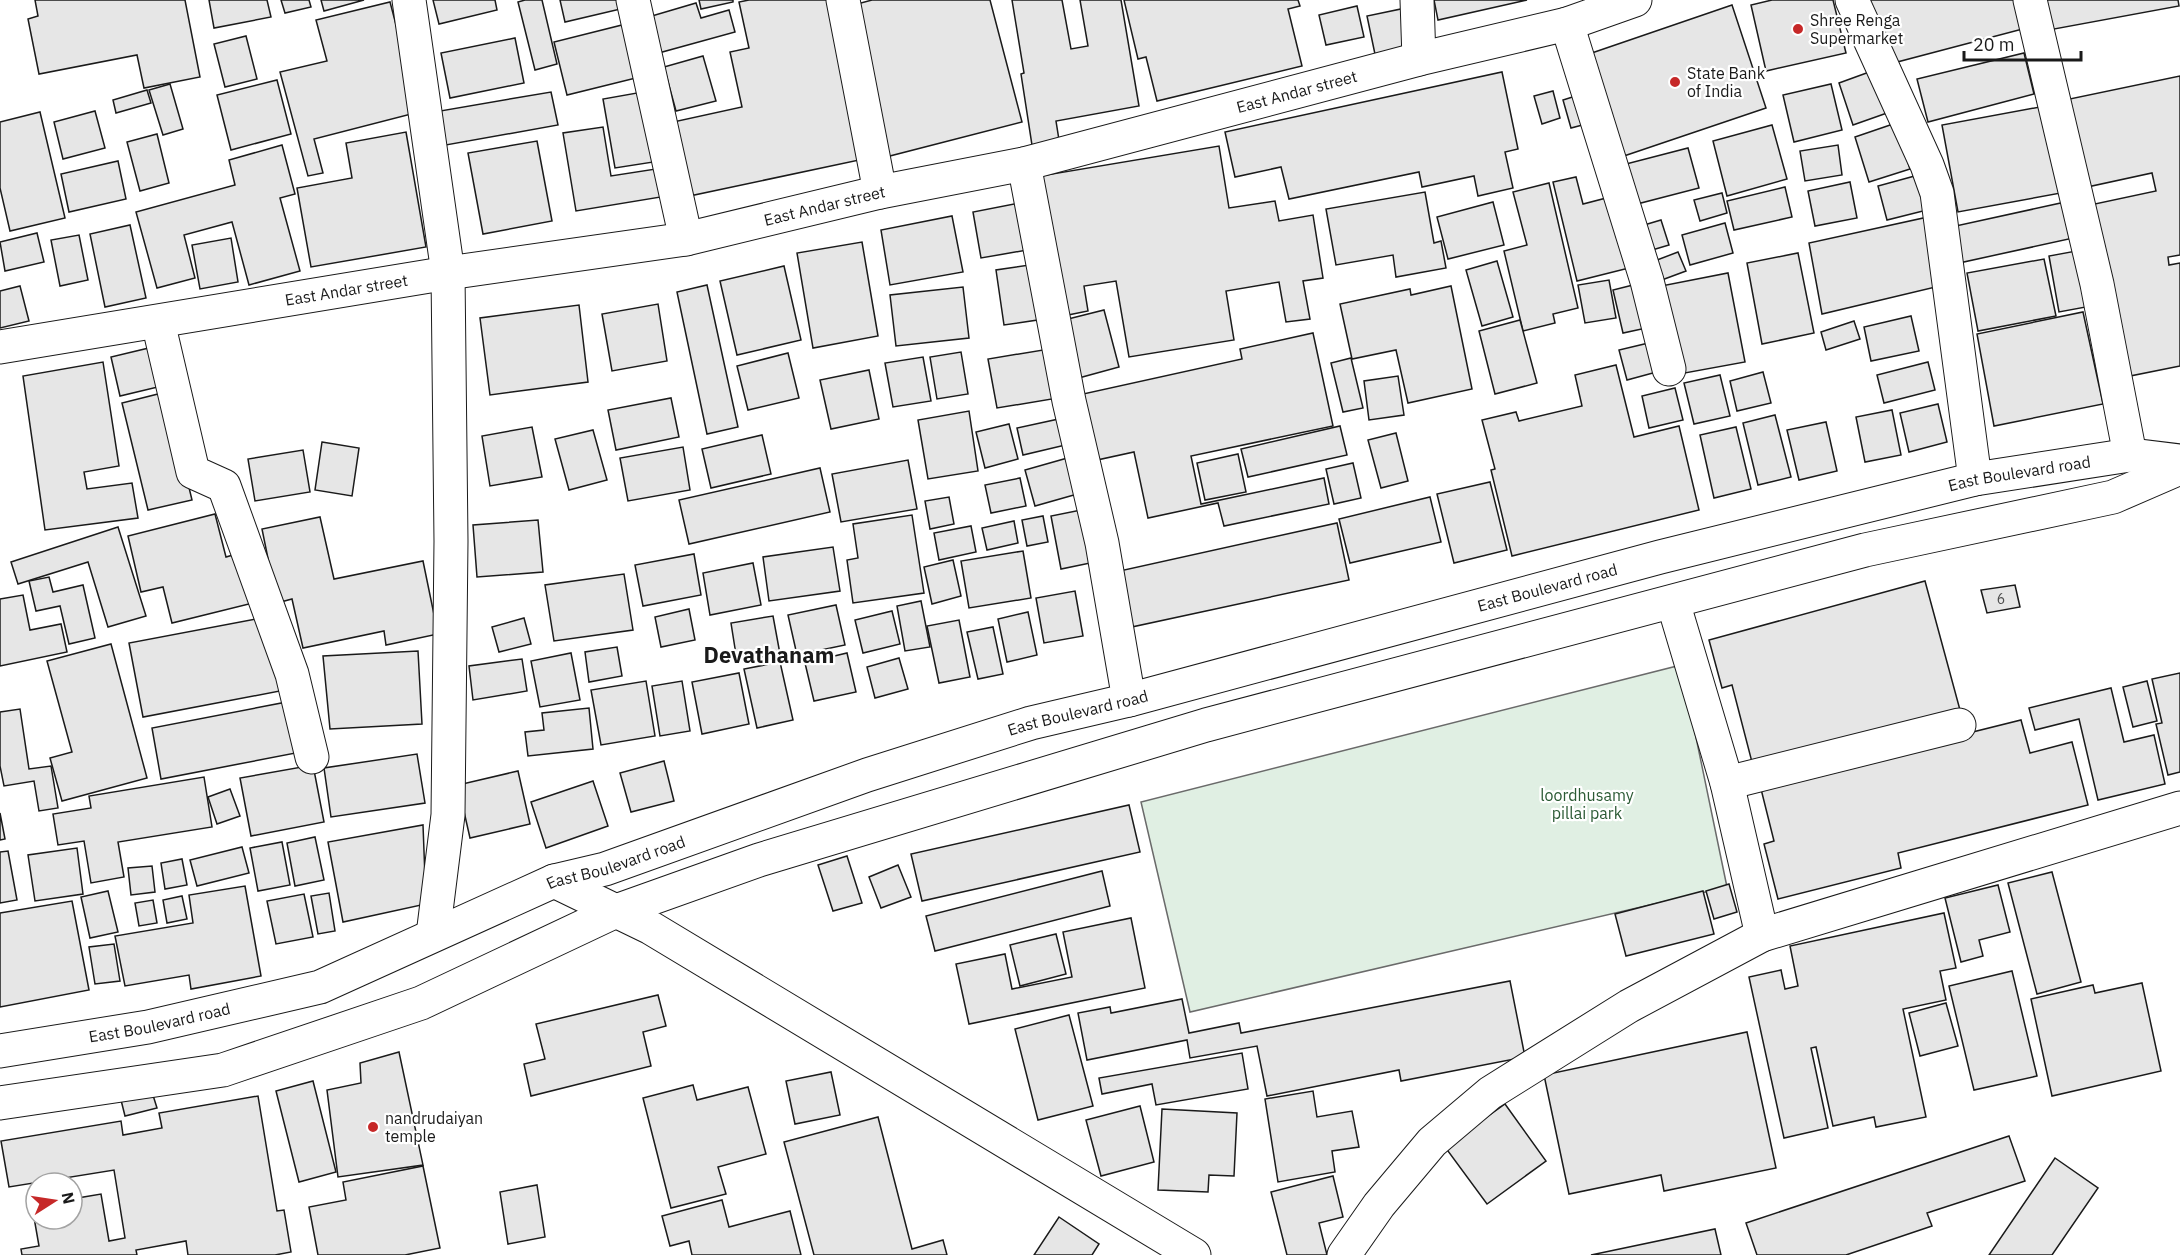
<svg xmlns="http://www.w3.org/2000/svg" width="2180" height="1255" font-family="'IBM Plex Sans',sans-serif">
<style>
.green{fill:#e0efe3;stroke:#6a6a6a;stroke-width:1.5}
.building{fill:#e6e6e6;stroke:#1a1a1a;stroke-width:1.5}
.lines{fill:none;stroke-linecap:round;stroke-linejoin:round}
.minor-casing{stroke:#1a1a1a;stroke-width:35}
.tertiary-casing{stroke:#1a1a1a;stroke-width:35}
.secondary-casing{stroke:#1a1a1a;stroke-width:35}
.minor{stroke:#fff;stroke-width:33}
.tertiary{stroke:#fff;stroke-width:33}
.secondary{stroke:#fff;stroke-width:33}
.poi-dot{fill:#c62828;stroke:#fff;stroke-width:2}
.labels{text-anchor:middle;dominant-baseline:central;stroke-width:4.5;stroke-linejoin:round;paint-order:stroke}
.number-label{font-size:14px;fill:#4d4d4d}
.poi-label{font-size:16px;fill:#1a1a1a;stroke:#fff;text-anchor:start}
.street-label{font-size:16px;fill:#1a1a1a;stroke:#fff}
.park-label{font-size:16px;fill:#2b5a34;stroke:#fff}
.district-label{font-size:22px;font-weight:bold;fill:#1a1a1a;stroke:#fff}
</style>
<rect width="100%" height="100%" fill="#fff"/>
<path class="green" d="M1681,665L1727,887L1190,1012L1141,802Z"/>
<g class="building">
<path d="M35,0H185L200,77L144,88L137,55L39,74L28,19L38,16Z"/>
<path d="M209,0H267L271,17L214,28Z"/>
<path d="M281,0H309L311,7L285,13Z"/>
<path d="M321,0H364L324,11Z"/>
<path d="M433,0H495L497,10L439,24Z"/>
<path d="M525,0H542L557,64L535,70L518,2Z"/>
<path d="M560,0H627L629,7L565,22Z"/>
<path d="M699,0H733V2L701,9Z"/>
<path d="M749,0H835L864,159L680,198L664,124L742,107L730,52L749,48L739,2Z"/>
<path d="M872,0H990L1022,122L882,158L846,7Z"/>
<path d="M1012,0H1062L1071,49L1088,46L1080,0H1121L1139,106L1056,121L1059,140L1032,145L1021,74L1024,73Z"/>
<path d="M1124,0H1298L1300,6L1288,9L1302,66L1157,101L1146,57L1138,59Z"/>
<path d="M1434,0H1527L1438,20Z"/>
<path d="M1772,0H1833L1846,53L1766,71L1751,5Z"/>
<path d="M1863,0H2026L2034,26L1882,66Z"/>
<path d="M2043,0H2178L2179,6L2049,30Z"/>
<path d="M390,2L419,112L314,139L323,173L308,176L280,72L327,61L316,20Z"/>
<path d="M696,3L701,18L729,10L735,32L655,54L645,18Z"/>
<path d="M1732,5L1766,108L1618,158L1583,56Z"/>
<path d="M1357,6L1364,37L1326,45L1319,15Z"/>
<path d="M1401,9L1411,51L1376,59L1367,16Z"/>
<path d="M634,22L648,75L567,95L554,42Z"/>
<path d="M246,36L257,79L225,87L214,44Z"/>
<path d="M515,38L524,83L450,98L441,53Z"/>
<path d="M2024,53L2034,94L1928,122L1917,79Z"/>
<path d="M703,56L716,101L676,111L664,67Z"/>
<path d="M1872,71L1887,113L1853,125L1839,83Z"/>
<path d="M1502,72L1518,149L1505,152L1513,188L1478,196L1474,176L1422,187L1419,172L1289,199L1281,167L1235,177L1225,132Z"/>
<path d="M2180,76V255L2168,257L2169,265L2180,263V366L2125,377L2090,205L2156,191L2152,173L2078,189L2060,101Z"/>
<path d="M277,80L291,134L231,150L217,95Z"/>
<path d="M170,84L183,129L163,135L149,90Z"/>
<path d="M1831,84L1842,130L1794,142L1783,95Z"/>
<path d="M147,90L151,103L116,113L113,100Z"/>
<path d="M648,91L660,161L615,168L603,99Z"/>
<path d="M1553,91L1560,118L1542,124L1534,96Z"/>
<path d="M551,92L558,125L446,145L440,111Z"/>
<path d="M1582,94L1590,123L1571,128L1563,100Z"/>
<path d="M2045,106L2061,193L1958,212L1942,125Z"/>
<path d="M95,111L105,148L63,159L54,122Z"/>
<path d="M40,112L65,218L10,231L0,188V122Z"/>
<path d="M1896,123L1910,169L1869,182L1855,137Z"/>
<path d="M1772,125L1787,179L1727,196L1713,141Z"/>
<path d="M603,127L611,176L662,168L667,196L576,211L563,133Z"/>
<path d="M406,132L426,247L311,267L297,188L352,178L346,143Z"/>
<path d="M157,134L169,183L140,191L127,142Z"/>
<path d="M537,141L552,221L483,234L468,153Z"/>
<path d="M282,145L295,194L280,198L300,271L249,285L232,222L184,235L195,278L157,288L136,212L235,185L229,160Z"/>
<path d="M1838,145L1842,175L1805,181L1800,151Z"/>
<path d="M1219,146L1229,208L1275,201L1279,221L1313,215L1323,278L1303,281L1310,319L1286,322L1279,282L1226,291L1234,340L1129,357L1116,281L1084,286L1088,311L1063,316L1040,176Z"/>
<path d="M1688,148L1699,188L1637,204L1626,164Z"/>
<path d="M118,161L126,199L69,212L61,174Z"/>
<path d="M1922,174L1931,209L1887,220L1878,186Z"/>
<path d="M1576,177L1583,204L1614,196L1633,267L1577,281L1553,182Z"/>
<path d="M1850,182L1857,218L1815,226L1808,191Z"/>
<path d="M1549,183L1578,308L1553,314L1555,323L1523,331L1504,251L1527,245L1513,192Z"/>
<path d="M1785,187L1792,217L1734,230L1727,201Z"/>
<path d="M1425,192L1434,243L1441,241L1446,268L1396,277L1393,255L1336,265L1326,209Z"/>
<path d="M1722,193L1727,213L1700,221L1694,200Z"/>
<path d="M2070,201L2078,237L1959,263L1951,227Z"/>
<path d="M1024,202L1033,249L981,258L973,212Z"/>
<path d="M1493,202L1504,245L1448,259L1437,217Z"/>
<path d="M952,216L963,272L890,285L881,230Z"/>
<path d="M1928,217L1944,285L1822,314L1809,243Z"/>
<path d="M1661,220L1669,245L1642,253L1634,228Z"/>
<path d="M1725,223L1733,253L1690,265L1682,235Z"/>
<path d="M130,225L146,298L105,307L90,234Z"/>
<path d="M37,233L44,262L5,271L0,242Z"/>
<path d="M79,235L88,280L60,286L51,240Z"/>
<path d="M231,238L238,282L200,289L192,245Z"/>
<path d="M862,242L878,336L813,348L797,253Z"/>
<path d="M2076,251L2086,307L2059,312L2049,256Z"/>
<path d="M1678,252L1686,271L1651,284L1644,265Z"/>
<path d="M1798,253L1814,333L1762,344L1747,263Z"/>
<path d="M2044,259L2056,316L1978,331L1967,273Z"/>
<path d="M1497,261L1513,317L1482,326L1466,270Z"/>
<path d="M1036,264L1044,319L1004,325L996,270Z"/>
<path d="M784,266L801,340L737,355L720,281Z"/>
<path d="M1728,273L1745,362L1674,375L1656,287Z"/>
<path d="M1609,280L1616,318L1585,323L1578,285Z"/>
<path d="M1641,283L1651,327L1623,333L1613,290Z"/>
<path d="M707,285L738,427L707,434L677,292Z"/>
<path d="M20,286L29,321L0,328V291Z"/>
<path d="M1451,286L1472,389L1408,403L1396,350L1352,359L1340,304L1410,289L1411,295Z"/>
<path d="M963,287L969,338L896,346L890,295Z"/>
<path d="M658,304L667,361L612,371L602,314Z"/>
<path d="M579,305L588,382L490,395L480,318Z"/>
<path d="M1104,310L1119,367L1075,379L1060,321Z"/>
<path d="M2083,312L2103,404L1994,426L1977,334Z"/>
<path d="M1911,316L1919,351L1871,361L1864,327Z"/>
<path d="M1520,320L1537,383L1495,394L1479,331Z"/>
<path d="M1854,321L1860,339L1826,350L1821,332Z"/>
<path d="M1313,333L1333,426L1191,456L1201,504L1324,478L1329,504L1224,526L1218,503L1148,518L1134,452L1097,460L1083,394L1242,359L1240,349Z"/>
<path d="M1657,341L1664,370L1627,380L1619,350Z"/>
<path d="M153,347L162,386L120,396L111,357Z"/>
<path d="M1049,349L1058,398L997,408L988,359Z"/>
<path d="M961,352L968,394L937,399L930,357Z"/>
<path d="M788,353L799,398L748,410L737,366Z"/>
<path d="M923,357L931,401L893,407L885,363Z"/>
<path d="M1351,358L1363,408L1343,412L1331,363Z"/>
<path d="M103,362L119,466L84,472L87,489L132,483L138,518L45,530L23,376Z"/>
<path d="M1928,362L1935,390L1884,403L1877,375Z"/>
<path d="M1616,365L1634,437L1679,426L1699,510L1512,556L1491,470L1495,469L1482,420L1516,412L1519,421L1582,406L1575,375Z"/>
<path d="M869,370L879,419L831,429L820,380Z"/>
<path d="M1763,372L1771,403L1737,411L1730,381Z"/>
<path d="M1720,375L1730,416L1694,424L1684,383Z"/>
<path d="M1398,376L1404,415L1369,420L1364,381Z"/>
<path d="M1675,388L1683,420L1649,428L1642,396Z"/>
<path d="M166,392L192,500L148,510L122,403Z"/>
<path d="M671,398L679,437L616,450L608,410Z"/>
<path d="M1938,404L1947,442L1909,452L1900,413Z"/>
<path d="M1892,410L1901,455L1865,462L1856,417Z"/>
<path d="M969,411L978,471L928,479L918,420Z"/>
<path d="M1775,415L1791,477L1758,485L1743,423Z"/>
<path d="M1068,417L1074,443L1023,455L1017,428Z"/>
<path d="M1826,422L1837,471L1799,480L1787,430Z"/>
<path d="M1009,424L1018,459L985,468L976,432Z"/>
<path d="M1340,426L1347,455L1248,477L1241,449Z"/>
<path d="M532,427L542,477L490,486L482,436Z"/>
<path d="M1736,427L1751,489L1714,498L1700,435Z"/>
<path d="M593,430L607,480L569,490L555,439Z"/>
<path d="M1396,433L1408,481L1381,488L1368,440Z"/>
<path d="M762,435L771,474L711,488L702,449Z"/>
<path d="M322,442L359,448L352,496L315,490Z"/>
<path d="M683,447L690,490L628,501L620,458Z"/>
<path d="M303,450L310,492L255,501L248,459Z"/>
<path d="M1238,454L1246,492L1205,500L1197,463Z"/>
<path d="M1078,455L1088,491L1035,506L1025,470Z"/>
<path d="M908,460L917,509L841,522L832,474Z"/>
<path d="M1353,463L1361,498L1334,504L1326,469Z"/>
<path d="M820,468L830,512L689,544L679,500Z"/>
<path d="M1020,478L1026,506L991,513L985,485Z"/>
<path d="M1490,482L1507,550L1454,563L1437,494Z"/>
<path d="M949,497L954,524L930,529L925,501Z"/>
<path d="M1430,497L1441,542L1350,563L1339,519Z"/>
<path d="M1091,508L1100,561L1061,569L1051,516Z"/>
<path d="M215,514L226,557L240,553L253,603L172,623L163,587L141,592L128,536Z"/>
<path d="M912,515L924,593L853,603L847,560L858,558L853,524Z"/>
<path d="M1043,516L1048,542L1027,546L1022,520Z"/>
<path d="M320,517L334,579L423,561L438,634L386,645L384,631L303,648L292,599L277,603L262,529Z"/>
<path d="M538,520L543,572L477,577L473,525Z"/>
<path d="M1014,521L1018,543L987,550L982,528Z"/>
<path d="M1337,523L1349,580L1127,628L1115,572Z"/>
<path d="M971,526L976,552L939,560L934,533Z"/>
<path d="M118,527L146,616L108,627L88,562L18,584L11,562Z"/>
<path d="M833,547L840,591L769,601L763,557Z"/>
<path d="M1023,551L1031,598L969,608L961,561Z"/>
<path d="M694,554L701,595L643,606L635,565Z"/>
<path d="M953,560L961,596L932,604L924,567Z"/>
<path d="M753,563L761,605L710,615L703,573Z"/>
<path d="M624,574L633,630L554,641L545,585Z"/>
<path d="M49,577L53,592L83,585L95,638L69,644L60,606L36,611L29,581Z"/>
<path d="M1925,581L1960,710L1753,766L1732,685L1722,688L1709,640Z"/>
<path d="M2015,585L2020,607L1987,613L1981,590Z"/>
<path d="M1075,591L1083,636L1044,643L1036,598Z"/>
<path d="M23,595L30,630L61,624L67,652L0,666V599Z"/>
<path d="M921,601L930,647L905,651L897,606Z"/>
<path d="M836,605L845,645L797,655L788,615Z"/>
<path d="M689,609L695,640L661,647L655,617Z"/>
<path d="M892,611L900,644L863,653L855,620Z"/>
<path d="M1028,612L1037,655L1007,662L998,619Z"/>
<path d="M773,616L780,654L737,661L731,623Z"/>
<path d="M266,617L280,691L143,717L129,643Z"/>
<path d="M524,618L531,644L499,652L492,627Z"/>
<path d="M959,620L970,677L939,683L927,626Z"/>
<path d="M993,627L1003,674L978,679L967,632Z"/>
<path d="M111,644L147,778L62,801L50,758L72,752L47,661Z"/>
<path d="M617,647L622,676L589,682L585,652Z"/>
<path d="M418,651L422,724L330,729L323,656Z"/>
<path d="M571,653L580,700L540,707L531,661Z"/>
<path d="M847,653L856,692L814,701L805,663Z"/>
<path d="M899,658L908,689L875,698L867,667Z"/>
<path d="M522,659L527,691L473,700L469,666Z"/>
<path d="M780,662L793,720L757,728L744,669Z"/>
<path d="M739,673L749,724L702,734L692,682Z"/>
<path d="M2180,673V772L2168,775L2156,724L2162,723L2152,679Z"/>
<path d="M646,681L655,736L601,745L591,690Z"/>
<path d="M682,681L690,731L660,736L652,686Z"/>
<path d="M2147,681L2157,721L2133,727L2123,687Z"/>
<path d="M2111,688L2124,742L2154,735L2165,784L2098,800L2079,719L2035,730L2029,708Z"/>
<path d="M292,701L301,752L161,779L152,728Z"/>
<path d="M589,708L593,749L528,756L525,732L544,730L542,713Z"/>
<path d="M20,709L29,769L51,766L58,808L39,811L34,781L4,786L0,766V712Z"/>
<path d="M2021,720L2030,753L2072,742L2088,805L1898,853L1901,868L1778,899L1764,844L1774,841L1760,785Z"/>
<path d="M417,754L425,803L331,817L324,768Z"/>
<path d="M664,761L674,801L631,812L620,773Z"/>
<path d="M313,765L324,822L251,836L240,778Z"/>
<path d="M518,771L530,824L470,838L458,785Z"/>
<path d="M204,777L212,827L118,842L124,877L91,883L84,841L58,845L53,814L91,808L89,796Z"/>
<path d="M593,781L608,826L546,848L531,802Z"/>
<path d="M230,789L240,816L217,824L208,797Z"/>
<path d="M1129,805L1140,852L922,901L911,854Z"/>
<path d="M0,813L5,839L0,840Z"/>
<path d="M423,825L426,904L343,922L328,842Z"/>
<path d="M315,837L324,880L295,886L287,843Z"/>
<path d="M282,842L290,885L258,891L250,848Z"/>
<path d="M242,847L249,873L197,886L190,860Z"/>
<path d="M77,848L83,894L35,901L28,855Z"/>
<path d="M8,851L17,900L0,903V852Z"/>
<path d="M847,856L862,903L833,911L818,865Z"/>
<path d="M182,859L187,885L165,889L161,863Z"/>
<path d="M898,865L911,897L881,908L869,877Z"/>
<path d="M152,866L155,892L131,895L128,868Z"/>
<path d="M1102,871L1110,906L935,951L926,916Z"/>
<path d="M2052,872L2081,982L2037,994L2008,883Z"/>
<path d="M1729,884L1737,912L1714,919L1706,891Z"/>
<path d="M1998,885L2010,932L1979,940L1983,956L1961,962L1945,898Z"/>
<path d="M245,886L261,976L191,989L189,975L125,986L115,936L193,923L189,895Z"/>
<path d="M108,891L118,932L90,938L81,897Z"/>
<path d="M1703,891L1714,934L1626,956L1615,914Z"/>
<path d="M329,893L335,931L318,934L311,896Z"/>
<path d="M304,894L313,937L276,944L267,901Z"/>
<path d="M182,896L187,919L167,923L163,900Z"/>
<path d="M153,900L157,923L139,926L135,903Z"/>
<path d="M72,901L89,990L0,1007V913Z"/>
<path d="M1944,913L1956,968L1940,971L1946,1000L1903,1009L1926,1117L1876,1127L1874,1117L1833,1126L1816,1047L1811,1048L1828,1128L1784,1138L1749,977L1781,970L1785,989L1798,986L1790,946Z"/>
<path d="M1131,918L1145,988L969,1024L956,964L1005,954L1012,989L1072,977L1063,932Z"/>
<path d="M1056,934L1066,974L1020,986L1010,945Z"/>
<path d="M114,944L120,981L95,984L89,947Z"/>
<path d="M2012,971L2037,1076L1974,1090L1949,986Z"/>
<path d="M1510,981L1525,1057L1401,1081L1399,1070L1267,1096L1257,1046L1190,1058L1187,1040L1087,1060L1078,1013L1110,1007L1111,1013L1182,999L1189,1033L1239,1023L1241,1033Z"/>
<path d="M2142,983L2161,1071L2052,1096L2031,999L2093,985L2095,993Z"/>
<path d="M658,995L666,1026L643,1032L651,1066L531,1096L524,1064L545,1059L536,1024Z"/>
<path d="M1946,1003L1958,1046L1920,1056L1909,1013Z"/>
<path d="M1069,1015L1093,1106L1038,1120L1015,1029Z"/>
<path d="M1747,1032L1776,1168L1664,1191L1661,1175L1569,1194L1544,1075Z"/>
<path d="M399,1052L423,1165L338,1177L327,1090L361,1083L360,1063Z"/>
<path d="M1242,1053L1248,1089L1156,1105L1152,1084L1102,1094L1099,1078Z"/>
<path d="M831,1072L840,1115L795,1124L786,1081Z"/>
<path d="M313,1081L336,1172L299,1182L276,1091Z"/>
<path d="M693,1085L697,1100L748,1087L766,1154L718,1167L726,1194L671,1208L643,1098Z"/>
<path d="M1313,1091L1317,1117L1352,1111L1359,1147L1332,1151L1335,1172L1278,1182L1265,1099Z"/>
<path d="M152,1092L157,1108L125,1116L121,1100Z"/>
<path d="M258,1096L277,1211L284,1210L291,1252L275,1255H188L186,1241L136,1250L137,1255H22L21,1249L39,1246L32,1206L36,1205V1219H72V1199L101,1194L109,1241L125,1238L114,1170L9,1187L1,1141L121,1121L123,1135L162,1128L159,1113Z"/>
<path d="M1505,1104L1546,1161L1487,1204L1445,1147Z"/>
<path d="M1140,1106L1154,1162L1101,1176L1086,1120Z"/>
<path d="M1162,1109L1237,1113L1234,1176L1209,1175L1208,1192L1158,1190Z"/>
<path d="M878,1117L912,1249L943,1240L947,1255H814L784,1142Z"/>
<path d="M2009,1136L2025,1181L1927,1213L1932,1226L1846,1255H1757L1746,1223Z"/>
<path d="M2055,1158L2098,1188L2052,1255H1989Z"/>
<path d="M423,1166L440,1248L405,1255H318L309,1207L346,1200L343,1182Z"/>
<path d="M1333,1176L1343,1217L1319,1223L1327,1255H1287L1271,1192Z"/>
<path d="M537,1185L545,1237L508,1244L500,1192Z"/>
<path d="M722,1200L729,1227L790,1211L801,1255H692L689,1241L670,1246L662,1216Z"/>
<path d="M1059,1217L1099,1244L1092,1255H1034Z"/>
<path d="M1715,1229L1721,1255H1591Z"/>
</g>
<g class="lines">
<g class="minor-casing">
<g id="minor">
<path d="M409,0L448,273L451,541L448,815L433,935"/>
<path d="M633,0L686,239"/>
<path d="M843,0L880,192"/>
<path d="M1417,0L1419,59"/>
<path d="M1852,0L1927,165L1937,193L1975,479"/>
<path d="M2030,0L2097,284L2130,455"/>
<path d="M1567,24L1647,281L1669,369"/>
<path d="M1024,164L1069,401L1102,543L1129,700"/>
<path d="M158,322L193,472L224,486L292,674L312,757"/>
<path id="s1" d="M0,347L448,273L686,239L880,192L1024,164L1419,59L1567,24L1635,0"/>
<path d="M1673,602L1727,783L1762,935"/>
<path d="M1727,783L1959,725"/>
</g>
</g>
<g class="tertiary-casing">
<g id="tertiary">
<path d="M554,881L651,928L1194,1255"/>
<path d="M1344,1255L1379,1205L1432,1142L1490,1093L1629,1006L1762,935L2180,808"/>
</g>
</g>
<g class="secondary-casing">
<g id="secondary">
<path id="s2" d="M0,1051L148,1027L320,987L554,881L605,869L867,775L1031,723L1129,700L1660,557L1975,479L2130,455L2180,461"/>
<path d="M0,1103L223,1070L421,1003L616,911L759,860L1206,725L1865,550L2113,497L2180,468"/>
</g>
</g>
<use href="#minor" class="minor"/>
<use href="#tertiary" class="tertiary"/>
<use href="#secondary" class="secondary"/>
</g>
<g class="poi-dot">
<circle cx="1798" cy="29" r="6"/>
<circle cx="1675" cy="82" r="6"/>
<circle cx="373" cy="1127" r="6"/>
</g>
<g class="labels">
<g class="number-label">
<text x="2001" y="599">6</text>
</g>
<g class="poi-label">
<text x="1810" y="20">Shree Renga<tspan x="1810" dy="18">Supermarket</tspan></text>
<text x="1687" y="73">State Bank<tspan x="1687" dy="18">of India</tspan></text>
<text x="385" y="1118">nandrudaiyan<tspan x="385" dy="18">temple</tspan></text>
</g>
<g class="street-label">
<text stroke="none"><textPath href="#s1" startOffset="1323">East Andar street</textPath></text>
<text stroke="none"><textPath href="#s1" startOffset="837">East Andar street</textPath></text>
<text stroke="none"><textPath href="#s1" startOffset="351">East Andar street</textPath></text>
<text stroke="none"><textPath href="#s2" startOffset="2106">East Boulevard road</textPath></text>
<text stroke="none"><textPath href="#s2" startOffset="1620">East Boulevard road</textPath></text>
<text stroke="none"><textPath href="#s2" startOffset="1134">East Boulevard road</textPath></text>
<text stroke="none"><textPath href="#s2" startOffset="648">East Boulevard road</textPath></text>
<text stroke="none"><textPath href="#s2" startOffset="162">East Boulevard road</textPath></text>
</g>
<g class="park-label">
<text x="1587" y="795">loordhusamy<tspan x="1587" dy="18">pillai park</tspan></text>
</g>
<g class="district-label">
<text x="769" y="654">Devathanam</text>
</g>
</g>
<g transform="translate(54 1201) rotate(78)"><circle r="28" fill="#ffffff" stroke="#a3a3a3" stroke-width="1.5"/>
<path d="M0-4.5L10 22L0 15L-10 22Z" fill="#c62828"/>
<text y="-9" font-size="16" font-weight="bold" text-anchor="middle" fill="#1a1a1a">N</text>
</g>
<path d="M1964 51v9h117v-9" fill="none" stroke="#1a1a1a" stroke-width="3"/>
<text x="1973" y="51" font-size="18" fill="#1a1a1a" stroke="#ffffff" stroke-width="4.5" paint-order="stroke">20 m</text>
</svg>
